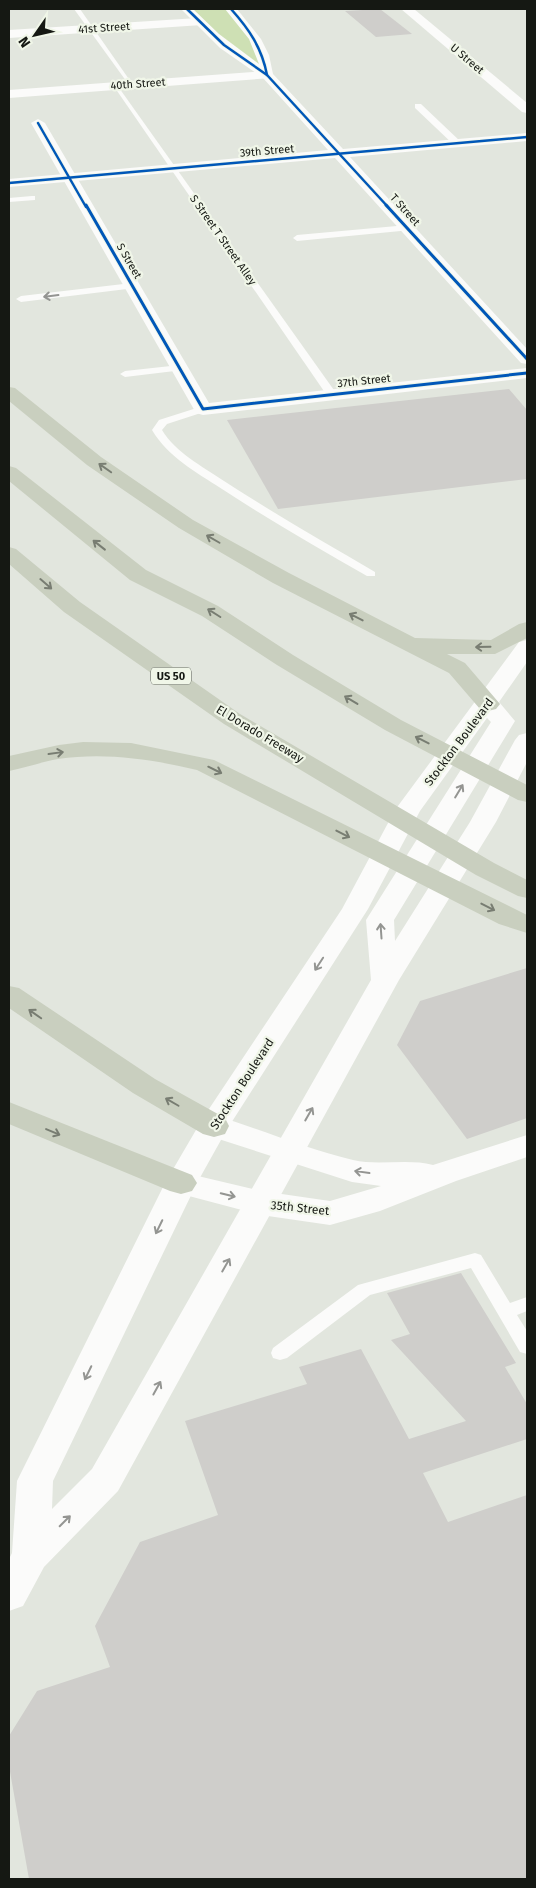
<svg xmlns="http://www.w3.org/2000/svg" width="536" height="1888" font-family="'Fira Sans',sans-serif">
<style>
.green{fill:#cee0b4}
.building{fill:#cfcecb}
.lines{fill:none;stroke-linecap:round;stroke-linejoin:round}
.service{fill:#fbfbfa;fill-rule:evenodd}
.minor{fill:#fbfbfa;fill-rule:evenodd}
.tertiary{fill:#fbfbfa;fill-rule:evenodd}
.secondary{fill:#fbfbfa;fill-rule:evenodd}
.motorway{fill:#c9cfbf;fill-rule:evenodd}
.cycleway-far1-casing{stroke:#f0f6e8;stroke-width:4}
.cycleway-casing{stroke:#f0f6e8;stroke-width:5}
.cycleway-far1{stroke:#0057b8;stroke-width:2.5}
.cycleway{stroke:#0057b8;stroke-width:3}
.oneway{stroke:#949592}
.oneway2{stroke:#787d72}
.labels{text-anchor:middle;dominant-baseline:central;stroke-width:4.5;stroke-linejoin:round;paint-order:stroke}
.far-street-label{font-size:11px;fill:#151813;stroke:#f0f6e8}
.shield{fill:#f0f6e8;stroke:#575b53;stroke-width:1}
.shield-label{font-size:11px;font-weight:bold;fill:#151813}
.street-label{font-size:12px;fill:#151813;stroke:#f0f6e8}
</style>
<rect width="100%" height="100%" fill="#e2e6de"/>
<path class="green" d="M192,9H227L246,30L263,68L215,35Z"/>
<g class="building">
<path d="M380,9L412,34L376,37L345,11Z"/>
<path d="M509,389L527,410V479L278,509L227,420Z"/>
<path d="M527,968V1118L467,1139L397,1045L420,1001Z"/>
<path d="M461,1273L516,1363L505,1367L527,1404V1439L423,1473L448,1522L527,1495V1879H29L9,1766V1736L37,1691L110,1667L95,1626L140,1542L218,1515L185,1421L307,1384L299,1367L361,1349L409,1439L466,1421L391,1340L410,1334L387,1293Z"/>
</g>
<g class="lines">
<g class="service">
<path d="M74,9H80L133,85H129Z"/>
<path d="M113,85H117L336,393V397H328Z"/>
<path d="M415,104H421L461,142V146H455L415,108Z"/>
<path d="M32,196H35V200L9,202V198Z"/>
<path d="M408,225L411,226V230L297,241L293,238L297,235Z"/>
<path d="M132,283L135,284V288L21,302L16,299L21,296Z"/>
<path d="M180,365L183,366V370L125,377L120,374L125,371Z"/>
<path d="M203,406L207,407V411L167,424L162,430C176,453 202,466 224,481C273,513 324,542 375,572V576H367C318,548 269,520 222,489C196,472 168,457 152,430L159,420Z"/>
<path d="M475,1253L481,1255L510,1303L527,1297V1311L517,1315L527,1331V1354L520,1352L471,1268L370,1295L287,1358L280,1360L273,1358L271,1353L273,1348L358,1285Z"/>
</g>
<g class="minor">
<path d="M401,9H414L527,103V113L522,112Z"/>
<path d="M198,18L202,19V25L9,38V30Z"/>
<path d="M267,71L271,72L273,75L271,78L9,98V90Z"/>
<path d="M38,119L45,123L209,403L527,368V378L203,415L196,413L31,123Z"/>
<path d="M214,1115C260,1129 306,1149 353,1160C379,1166 408,1158 433,1165L527,1135V1157L456,1181L380,1211L330,1225L261,1215L170,1191L165,1183L170,1175L181,1172L261,1191L330,1201L381,1186L352,1182L203,1134L199,1126L203,1118Z"/>
</g>
<path class="tertiary" d="M181,9H193L219,34L259,64L249,39L225,9H237L261,39L269,55L273,74L343,149L527,133V141L350,157L527,349V364L521,363L335,158L9,187V179L328,150L263,78L220,48Z"/>
<path class="secondary" d="M527,640V662L499,702L515,721L394,920L395,941L470,822L515,740L519,735L527,733V762L496,822L399,980L118,1491L44,1567L23,1606L9,1611V1559L12,1553L17,1481L165,1183L203,1118L342,909L395,810L519,642ZM487,718L491,722L366,920L371,980L92,1469L52,1509L53,1481L197,1183L226,1131L368,909L420,811Z"/>
<g class="motorway">
<path d="M9,387L15,388L101,457L193,520L289,573L415,638L491,640L519,624L527,622V638L495,654H447L465,663L500,704L496,709L488,711L480,709L449,673L273,583L179,528L87,465L9,401Z"/>
<path d="M9,466L16,468L146,570L218,606L293,655L401,720L527,785V802L518,800L385,730L277,665L202,616L130,580L9,481Z"/>
<path d="M9,547L16,549L80,602L240,714L494,863L527,880V898L518,896L476,875L224,724L64,612L9,564Z"/>
<path d="M83,742L131,743L214,760L527,915V933L499,924L197,770C151,759 104,752 58,759C41,762 25,768 9,771V756L59,745Z"/>
<path d="M9,986L19,988L155,1079L225,1118L229,1126L225,1134L214,1137L203,1134L133,1093L9,1008Z"/>
<path d="M9,1102L192,1175L197,1183L192,1191L181,1194L170,1191L9,1124Z"/>
</g>
<g class="cycleway-far1-casing">
<g id="cycleway-far1">
<path d="M187,9L224,45L267,75L388,207"/>
<path d="M231,9C249,29 262,48 267,75"/>
<path d="M38,123L86,207"/>
<path d="M9,183L527,137"/>
</g>
</g>
<g class="cycleway-casing">
<g id="cycleway">
<path d="M86,205L203,409L527,373"/>
<path d="M386,205L527,359"/>
</g>
</g>
<use href="#cycleway-far1" class="cycleway-far1"/>
<use href="#cycleway" class="cycleway"/>
</g>
<defs><path id="oneway-shaft" d="M-6 0H5M1.5-3L5.5 0L1.5 3" fill="none" stroke-width="1.6" stroke-linecap="round" stroke-linejoin="round" transform="scale(1.25)"/></defs>
<g class="oneway">
<use href="#oneway-shaft" transform="translate(51 296) rotate(173)"/>
<use href="#oneway-shaft" transform="translate(459 791) rotate(-59)"/>
<use href="#oneway-shaft" transform="translate(381 931) rotate(-94)"/>
<use href="#oneway-shaft" transform="translate(319 964) rotate(123)"/>
<use href="#oneway-shaft" transform="translate(309 1114) rotate(-60)"/>
<use href="#oneway-shaft" transform="translate(362 1172) rotate(-172)"/>
<use href="#oneway-shaft" transform="translate(228 1195) rotate(14)"/>
<use href="#oneway-shaft" transform="translate(159 1227) rotate(116)"/>
<use href="#oneway-shaft" transform="translate(226 1265) rotate(-60)"/>
<use href="#oneway-shaft" transform="translate(88 1373) rotate(116)"/>
<use href="#oneway-shaft" transform="translate(157 1388) rotate(-61)"/>
<use href="#oneway-shaft" transform="translate(65 1521) rotate(-45)"/>
</g>
<g class="oneway2">
<use href="#oneway-shaft" transform="translate(105 468) rotate(-145)"/>
<use href="#oneway-shaft" transform="translate(213 539) rotate(-150)"/>
<use href="#oneway-shaft" transform="translate(99 545) rotate(-142)"/>
<use href="#oneway-shaft" transform="translate(46 584) rotate(41)"/>
<use href="#oneway-shaft" transform="translate(214 613) rotate(-148)"/>
<use href="#oneway-shaft" transform="translate(356 617) rotate(-153)"/>
<use href="#oneway-shaft" transform="translate(483 647) rotate(179)"/>
<use href="#oneway-shaft" transform="translate(351 700) rotate(-149)"/>
<use href="#oneway-shaft" transform="translate(422 740) rotate(-153)"/>
<use href="#oneway-shaft" transform="translate(56 753) rotate(-8)"/>
<use href="#oneway-shaft" transform="translate(215 770) rotate(26)"/>
<use href="#oneway-shaft" transform="translate(343 834) rotate(27)"/>
<use href="#oneway-shaft" transform="translate(488 907) rotate(27)"/>
<use href="#oneway-shaft" transform="translate(35 1014) rotate(-145)"/>
<use href="#oneway-shaft" transform="translate(172 1102) rotate(-150)"/>
<use href="#oneway-shaft" transform="translate(53 1132) rotate(23)"/>
</g>
<g class="labels">
<g class="far-street-label">
<text transform="translate(104 28) rotate(-4)">41st Street</text>
<text transform="translate(467 59) rotate(40)">U Street</text>
<text transform="translate(138 84) rotate(-4)">40th Street</text>
<text transform="translate(267 151) rotate(-5)">39th Street</text>
<text transform="translate(405 210) rotate(48)">T Street</text>
<text transform="translate(223 240) rotate(55)">S Street T Street Alley</text>
<text transform="translate(129 261) rotate(60)">S Street</text>
<text transform="translate(364 381) rotate(-6)">37th Street</text>
</g>
<rect class="shield" x="151" y="667.5" width="40" height="17" rx="4"/>
<g class="shield-label">
<text x="171" y="676">US 50</text>
</g>
<g class="street-label">
<text transform="translate(260 734) rotate(31)">El Dorado Freeway</text>
<text transform="translate(459 742) rotate(-53)">Stockton Boulevard</text>
<text transform="translate(242 1084) rotate(-57)">Stockton Boulevard</text>
<text transform="translate(300 1208) rotate(6)">35th Street</text>
</g>
</g>
<rect width="536" height="1888" fill="none" stroke="#151813" stroke-width="20"/>
<g transform="translate(35 35) rotate(236)" stroke="#f0f6e8" stroke-width="4" paint-order="stroke">
<path d="M0-4L9 19L0 12L-9 19Z" fill="#151813"/>
<text y="-8" font-size="14" font-weight="bold" text-anchor="middle" fill="#151813">N</text>
</g>
</svg>
